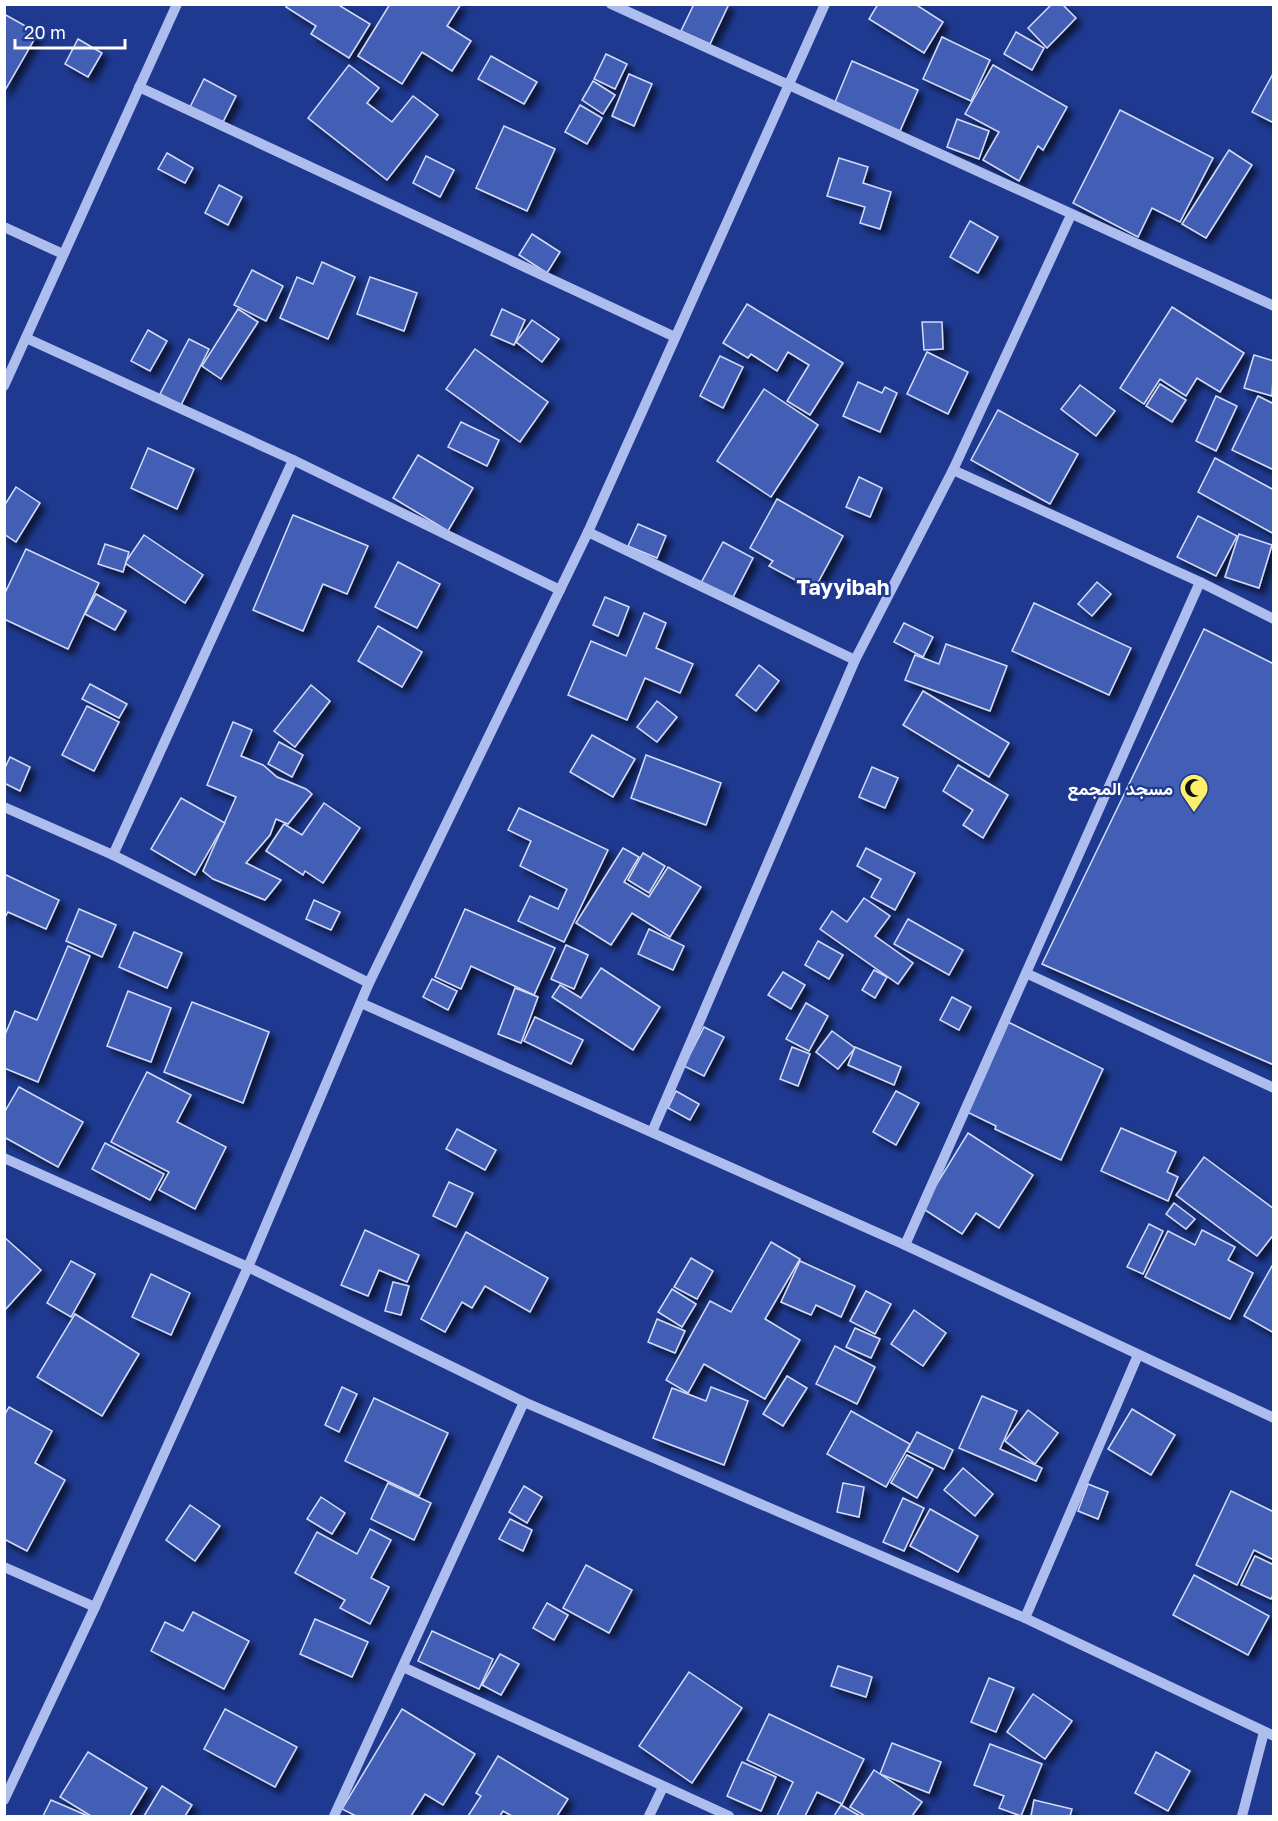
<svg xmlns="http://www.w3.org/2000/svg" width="1278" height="1821" font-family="'Golos Text',Vazirmatn,sans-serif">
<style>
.building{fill:#425fb5;stroke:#d3dcf9;stroke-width:1.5;filter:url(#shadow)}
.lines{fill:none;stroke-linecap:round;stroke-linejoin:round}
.minor{stroke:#adbded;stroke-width:10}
.labels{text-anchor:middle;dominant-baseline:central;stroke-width:4.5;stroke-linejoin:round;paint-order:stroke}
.poi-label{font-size:18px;font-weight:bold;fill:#fff;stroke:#1e398f;text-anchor:end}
.quarter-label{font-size:21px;font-weight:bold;fill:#fff;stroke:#1e398f}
</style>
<defs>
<filter id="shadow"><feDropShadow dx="5.5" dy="5.5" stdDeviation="3" flood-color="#0009"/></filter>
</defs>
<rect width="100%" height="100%" fill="#1e398f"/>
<g class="building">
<path d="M288,4H337L370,24L349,58L311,34L316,26L286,7Z"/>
<path d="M390,4H461L447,26L471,41L452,71L422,52L402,84L358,56Z"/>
<path d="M694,4H729L710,44L681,31Z"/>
<path d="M878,4H915L943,22L924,53L869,19Z"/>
<path d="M1052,4H1062L1076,18L1047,48L1028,28Z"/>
<path d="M4,14L38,33L4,92Z"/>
<path d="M1016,32L1044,48L1032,70L1004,54Z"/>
<path d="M942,37L990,60L971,101L923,79Z"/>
<path d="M78,39L102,53L88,77L65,64Z"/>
<path d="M606,54L627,64L615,89L594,79Z"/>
<path d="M491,56L537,82L524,104L478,79Z"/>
<path d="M852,61L918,90L900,131L835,102Z"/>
<path d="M349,65L379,88L367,103L392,122L413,96L438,115L387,180L308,118Z"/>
<path d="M993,65L1067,107L1043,150L1038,146L1019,181L983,160L999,132L965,114Z"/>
<path d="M1274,72V123L1252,112Z"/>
<path d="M629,74L652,84L634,126L612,116Z"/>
<path d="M204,79L236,96L222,124L190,107Z"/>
<path d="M593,81L615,95L603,114L582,100Z"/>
<path d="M580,105L602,118L587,144L565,132Z"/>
<path d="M1120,110L1213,158L1180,222L1152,208L1138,237L1073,203Z"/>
<path d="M957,119L989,131L979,159L947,147Z"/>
<path d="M504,126L555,149L527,211L476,188Z"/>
<path d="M1229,150L1252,165L1206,238L1182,224Z"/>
<path d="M167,153L193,168L185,183L158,169Z"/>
<path d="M426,156L454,170L440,197L413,183Z"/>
<path d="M839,158L868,167L863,183L891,192L880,229L860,223L865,207L827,196Z"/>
<path d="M219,185L242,197L228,225L205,213Z"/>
<path d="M970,221L998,237L978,273L950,257Z"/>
<path d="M532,234L560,252L547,273L519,255Z"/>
<path d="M322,262L355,277L328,339L280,318L297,277L313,284Z"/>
<path d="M252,270L283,286L266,321L234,305Z"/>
<path d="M370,277L417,293L404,331L357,314Z"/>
<path d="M747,304L843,363L810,415L787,401L809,365L788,352L777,371L751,354L748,358L723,343Z"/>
<path d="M1172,307L1244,353L1220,392L1197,378L1186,396L1160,379L1144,404L1120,388Z"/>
<path d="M238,309L258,322L221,379L202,366Z"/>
<path d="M502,309L525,320L514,345L491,335Z"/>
<path d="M532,320L559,339L542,362L516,342Z"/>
<path d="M922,322H942L943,349L924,350Z"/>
<path d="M148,330L167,341L150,371L131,361Z"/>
<path d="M189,339L209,349L181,405L160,394Z"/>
<path d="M475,349L548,402L520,442L446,389Z"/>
<path d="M927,352L968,372L948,414L907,394Z"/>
<path d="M1254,355L1274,361L1272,396L1244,388Z"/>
<path d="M720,356L743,367L723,408L700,396Z"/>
<path d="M858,382L882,393L885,387L897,393L880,432L843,416Z"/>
<path d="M1160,384L1186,400L1172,422L1146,406Z"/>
<path d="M1080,385L1115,411L1096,436L1061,409Z"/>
<path d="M764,389L818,425L771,497L717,461Z"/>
<path d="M1216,396L1237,406L1216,451L1196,441Z"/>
<path d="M1258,396L1274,404V470L1232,450Z"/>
<path d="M998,410L1078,454L1050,504L971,460Z"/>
<path d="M461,422L499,440L487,466L448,447Z"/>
<path d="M148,448L194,469L177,509L131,488Z"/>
<path d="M418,455L473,488L448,531L393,498Z"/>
<path d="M1215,458L1274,490V534L1198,492Z"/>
<path d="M859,477L882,488L870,517L846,507Z"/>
<path d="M16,487L40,503L16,542L4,534V506Z"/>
<path d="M777,499L843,536L814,590L769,566L773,561L750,548Z"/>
<path d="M293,515L368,546L347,594L323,584L303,631L253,610Z"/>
<path d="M1198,516L1237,536L1216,576L1177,557Z"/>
<path d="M638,524L666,536L657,558L628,546Z"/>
<path d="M1239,534L1272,545L1259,588L1225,577Z"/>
<path d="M144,535L203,575L185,603L125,563Z"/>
<path d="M723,542L753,558L732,599L701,583Z"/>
<path d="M105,544L129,552L123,572L98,564Z"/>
<path d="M26,549L99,583L68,649L4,619V595Z"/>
<path d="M398,562L440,584L417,628L375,607Z"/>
<path d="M1097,582L1111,594L1092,616L1078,604Z"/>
<path d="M96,594L126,611L115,630L85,614Z"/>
<path d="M605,597L629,607L618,636L593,625Z"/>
<path d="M1034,603L1131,648L1109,695L1012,651Z"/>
<path d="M644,613L666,623L656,648L693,664L680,693L645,678L627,720L568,695L591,641L626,656Z"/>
<path d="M904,623L933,637L923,657L894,642Z"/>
<path d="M378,626L422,652L402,687L358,661Z"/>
<path d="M1204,629L1274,664V1065L1042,964Z"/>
<path d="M946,644L1007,666L990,711L905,680L915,655L939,664Z"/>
<path d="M759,665L779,681L756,711L736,695Z"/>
<path d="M90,684L127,704L119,718L82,699Z"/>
<path d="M311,685L330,701L295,747L274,731Z"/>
<path d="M923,691L1009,743L989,777L903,725Z"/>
<path d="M657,701L677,717L657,742L637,727Z"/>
<path d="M87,706L119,722L94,771L62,755Z"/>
<path d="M233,722L252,730L241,756L263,765L277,777L306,789L312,794L288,824L276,819L270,835L246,863L281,880L265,900L213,879L203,871L236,797L207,785Z"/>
<path d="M592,735L635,759L613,797L570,772Z"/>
<path d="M279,742L303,755L292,777L268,764Z"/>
<path d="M646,755L721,783L706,825L631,798Z"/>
<path d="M10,757L30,767L20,791L4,783V770Z"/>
<path d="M958,765L1008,795L983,838L963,825L973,810L943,791Z"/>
<path d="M872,767L898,778L885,808L859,797Z"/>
<path d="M181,798L225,823L195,875L151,849Z"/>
<path d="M324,803L360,828L323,883L305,871L303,875L266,851L284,824L302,835Z"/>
<path d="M519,808L608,850L564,942L518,921L530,896L558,909L567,889L520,866L531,841L508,830Z"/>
<path d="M623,848L639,857L624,882L649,897L668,867L701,887L670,937L632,913L611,945L576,923Z"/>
<path d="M866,848L915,873L895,910L871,897L881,879L857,866Z"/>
<path d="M643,853L665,866L649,893L628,880Z"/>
<path d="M4,874L59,900L46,929L8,912L4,919Z"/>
<path d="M864,898L890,916L875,936L913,963L898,984L820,929L832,911L847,922Z"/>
<path d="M314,900L340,912L331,930L306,919Z"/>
<path d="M79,909L116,925L102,957L66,941Z"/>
<path d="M465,909L555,948L534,995L471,966L461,989L435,977Z"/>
<path d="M908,919L963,950L949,975L894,944Z"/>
<path d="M649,929L684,946L673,970L638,954Z"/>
<path d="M134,932L182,953L167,988L119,967Z"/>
<path d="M818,941L843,955L829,979L805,965Z"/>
<path d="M566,945L588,955L574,989L551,979Z"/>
<path d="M68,946L90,956L38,1082L4,1068V1037L15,1011L37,1020Z"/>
<path d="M601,968L660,1007L633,1050L552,997L560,985L581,998Z"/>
<path d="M874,970L887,977L875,998L862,990Z"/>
<path d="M783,972L805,985L791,1009L768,995Z"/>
<path d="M432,979L457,991L448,1010L423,997Z"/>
<path d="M515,988L538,997L521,1043L498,1034Z"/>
<path d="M128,991L171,1008L151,1062L107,1046Z"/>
<path d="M952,997L971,1007L959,1030L940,1020Z"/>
<path d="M192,1002L269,1032L243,1103L164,1072Z"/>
<path d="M806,1003L828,1016L809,1051L786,1039Z"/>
<path d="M535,1017L583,1040L571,1064L524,1041Z"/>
<path d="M1008,1022L1103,1069L1061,1160L995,1129L996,1126L967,1112Z"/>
<path d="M704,1027L724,1037L704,1076L684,1066Z"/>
<path d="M832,1031L855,1048L838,1069L816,1052Z"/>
<path d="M792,1047L810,1054L798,1086L780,1079Z"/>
<path d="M855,1047L901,1067L894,1085L848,1065Z"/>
<path d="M147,1072L191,1095L177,1122L226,1147L195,1209L159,1190L169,1172L111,1142Z"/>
<path d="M19,1087L83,1122L58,1167L4,1137V1113Z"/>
<path d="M676,1091L699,1104L690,1120L668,1108Z"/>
<path d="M896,1091L919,1103L896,1145L873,1132Z"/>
<path d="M1121,1128L1176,1152L1167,1172L1178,1177L1168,1201L1101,1171Z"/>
<path d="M457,1129L496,1150L485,1170L446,1149Z"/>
<path d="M968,1133L1033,1175L999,1228L976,1213L962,1234L922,1208Z"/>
<path d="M105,1143L164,1174L150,1200L92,1169Z"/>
<path d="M1204,1157L1274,1209V1234L1257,1256L1176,1195Z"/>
<path d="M449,1182L473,1193L456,1227L433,1216Z"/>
<path d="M1174,1203L1195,1219L1186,1229L1166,1214Z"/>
<path d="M1149,1224L1163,1231L1143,1274L1127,1267Z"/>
<path d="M365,1230L419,1255L407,1282L379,1270L368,1296L341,1285Z"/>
<path d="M1202,1230L1235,1247L1228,1260L1253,1273L1230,1319L1145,1277L1168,1231L1195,1245Z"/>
<path d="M466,1232L548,1278L530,1312L485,1286L472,1308L462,1302L445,1332L421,1319Z"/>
<path d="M4,1237L41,1270L4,1311Z"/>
<path d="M771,1242L800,1259L765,1319L800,1340L765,1399L704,1364L688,1393L666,1380L710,1301L731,1312Z"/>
<path d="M691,1258L713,1271L697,1299L674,1287Z"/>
<path d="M71,1261L95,1274L71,1317L47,1303Z"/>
<path d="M800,1261L855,1286L841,1317L816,1305L811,1315L781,1302Z"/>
<path d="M1272,1266L1274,1267V1333L1244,1316Z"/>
<path d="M151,1274L190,1293L171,1335L132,1317Z"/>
<path d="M393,1282L409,1286L401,1315L385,1311Z"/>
<path d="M672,1289L696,1304L682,1327L658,1312Z"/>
<path d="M866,1291L891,1304L875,1334L850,1321Z"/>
<path d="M914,1310L946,1333L923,1366L891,1344Z"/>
<path d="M75,1314L139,1354L102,1416L37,1377Z"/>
<path d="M657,1319L685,1331L675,1353L648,1342Z"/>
<path d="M855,1328L880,1339L871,1358L846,1347Z"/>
<path d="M835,1346L875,1367L857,1404L816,1384Z"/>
<path d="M787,1376L807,1388L783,1426L763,1414Z"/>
<path d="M342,1387L357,1394L339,1432L325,1425Z"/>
<path d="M711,1387L748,1401L724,1465L653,1438L672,1388L706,1401Z"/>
<path d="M982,1396L1017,1411L1000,1449L1042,1468L1036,1481L959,1448Z"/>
<path d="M374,1398L448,1433L419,1496L345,1461Z"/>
<path d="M9,1407L52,1431L35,1463L65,1480L27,1551L4,1539V1416Z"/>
<path d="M1132,1409L1175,1435L1151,1475L1108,1449Z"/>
<path d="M1028,1410L1058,1433L1035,1464L1005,1441Z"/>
<path d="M851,1411L910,1444L886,1487L827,1454Z"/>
<path d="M917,1432L953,1450L944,1469L907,1451Z"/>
<path d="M907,1455L933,1469L917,1498L891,1483Z"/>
<path d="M963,1468L993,1494L975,1516L944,1490Z"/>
<path d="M388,1483L431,1503L414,1540L371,1519Z"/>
<path d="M843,1483L864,1487L859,1517L837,1512Z"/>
<path d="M1088,1484L1108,1492L1098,1519L1078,1511Z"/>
<path d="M524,1486L542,1497L527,1523L509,1512Z"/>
<path d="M1231,1491L1274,1512V1560L1254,1550L1237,1585L1196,1565Z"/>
<path d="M321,1497L345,1513L332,1534L307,1519Z"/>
<path d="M903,1498L924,1508L904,1551L883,1542Z"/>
<path d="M190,1505L220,1526L195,1561L166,1540Z"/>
<path d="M930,1509L978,1536L958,1572L910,1546Z"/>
<path d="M510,1519L532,1530L523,1551L499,1539Z"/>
<path d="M370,1529L391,1540L371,1578L389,1587L370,1624L340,1608L345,1600L295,1573L317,1532L357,1554Z"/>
<path d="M1255,1556L1274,1565V1593L1271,1599L1241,1585Z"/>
<path d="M586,1565L632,1590L609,1633L563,1608Z"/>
<path d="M1194,1575L1269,1616L1248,1655L1173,1615Z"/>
<path d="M547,1603L568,1615L554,1640L533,1628Z"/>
<path d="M193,1612L249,1641L224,1689L151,1651L165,1622L183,1631Z"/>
<path d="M315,1619L368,1642L352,1677L300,1654Z"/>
<path d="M432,1631L493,1659L479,1689L418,1661Z"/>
<path d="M500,1654L519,1664L501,1695L482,1685Z"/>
<path d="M838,1666L872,1677L866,1697L831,1686Z"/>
<path d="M689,1672L742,1708L692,1783L639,1746Z"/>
<path d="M989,1678L1014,1688L996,1732L971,1722Z"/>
<path d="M1033,1694L1072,1721L1045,1759L1007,1732Z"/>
<path d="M225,1709L297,1747L275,1787L204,1749Z"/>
<path d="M402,1709L475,1754L443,1805L425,1794L411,1816H356L342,1809Z"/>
<path d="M769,1714L864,1759L842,1804L817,1792L805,1816H777L793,1782L747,1760Z"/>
<path d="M892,1743L941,1762L929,1793L880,1774Z"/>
<path d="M990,1744L1042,1764L1021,1816L999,1808L1004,1796L974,1785Z"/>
<path d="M88,1752L147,1788L130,1816H91L60,1797Z"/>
<path d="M1156,1752L1190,1771L1168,1811L1135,1793Z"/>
<path d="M498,1756L568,1799L557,1816H512L503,1811L500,1816H468L481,1796L476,1793Z"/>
<path d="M742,1762L776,1777L761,1811L727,1796Z"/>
<path d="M874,1770L922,1802L912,1816H865L850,1807Z"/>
<path d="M162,1786L192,1805L185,1816H144Z"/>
<path d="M51,1800L88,1816H43Z"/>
<path d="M1034,1800L1072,1809L1070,1816H1031Z"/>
<path d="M841,1805L860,1816H834Z"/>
</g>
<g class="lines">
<g class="minor">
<path d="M611,4L1274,306"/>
<path d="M139,87L675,337"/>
<path d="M4,227L63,254"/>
<path d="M26,338L293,460L560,590"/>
<path d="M4,386L177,4"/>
<path d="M953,470L1200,582L1274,619"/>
<path d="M588,532L855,660"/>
<path d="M4,807L113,855L369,983"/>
<path d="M113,855L293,460"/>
<path d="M1028,974L1274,1088"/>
<path d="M361,1003L905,1245L1274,1418"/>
<path d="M652,1132L855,660L953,470L1071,215"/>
<path d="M4,1158L248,1267L524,1402L1025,1618L1274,1736"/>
<path d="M905,1245L1200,582"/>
<path d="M4,1567L95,1607"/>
<path d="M1025,1618L1138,1355"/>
<path d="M403,1667L729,1816"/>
<path d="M4,1800L95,1607L248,1267L369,983L588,532L825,4"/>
<path d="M334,1816L524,1402"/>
<path d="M649,1816L663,1787"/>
<path d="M1242,1816L1264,1732"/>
</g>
</g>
<defs>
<g id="mosque-pin" transform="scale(1.5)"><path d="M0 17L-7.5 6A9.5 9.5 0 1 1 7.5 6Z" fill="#fcef6c" stroke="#1e398f"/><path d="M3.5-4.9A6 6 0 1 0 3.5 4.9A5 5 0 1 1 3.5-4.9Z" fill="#111"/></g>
</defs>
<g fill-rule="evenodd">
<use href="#mosque-pin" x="1194" y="788"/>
</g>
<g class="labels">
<g class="poi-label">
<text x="1173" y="788">مسجد المجمع</text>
</g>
<g class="quarter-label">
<text x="843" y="587">Tayyibah</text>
</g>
</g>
<rect width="1278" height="1821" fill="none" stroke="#ffffff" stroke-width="12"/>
<path d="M15 39v9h110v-9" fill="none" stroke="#ffffff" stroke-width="3"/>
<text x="24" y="39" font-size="18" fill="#ffffff" stroke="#1e398f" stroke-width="4.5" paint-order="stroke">20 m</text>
</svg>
